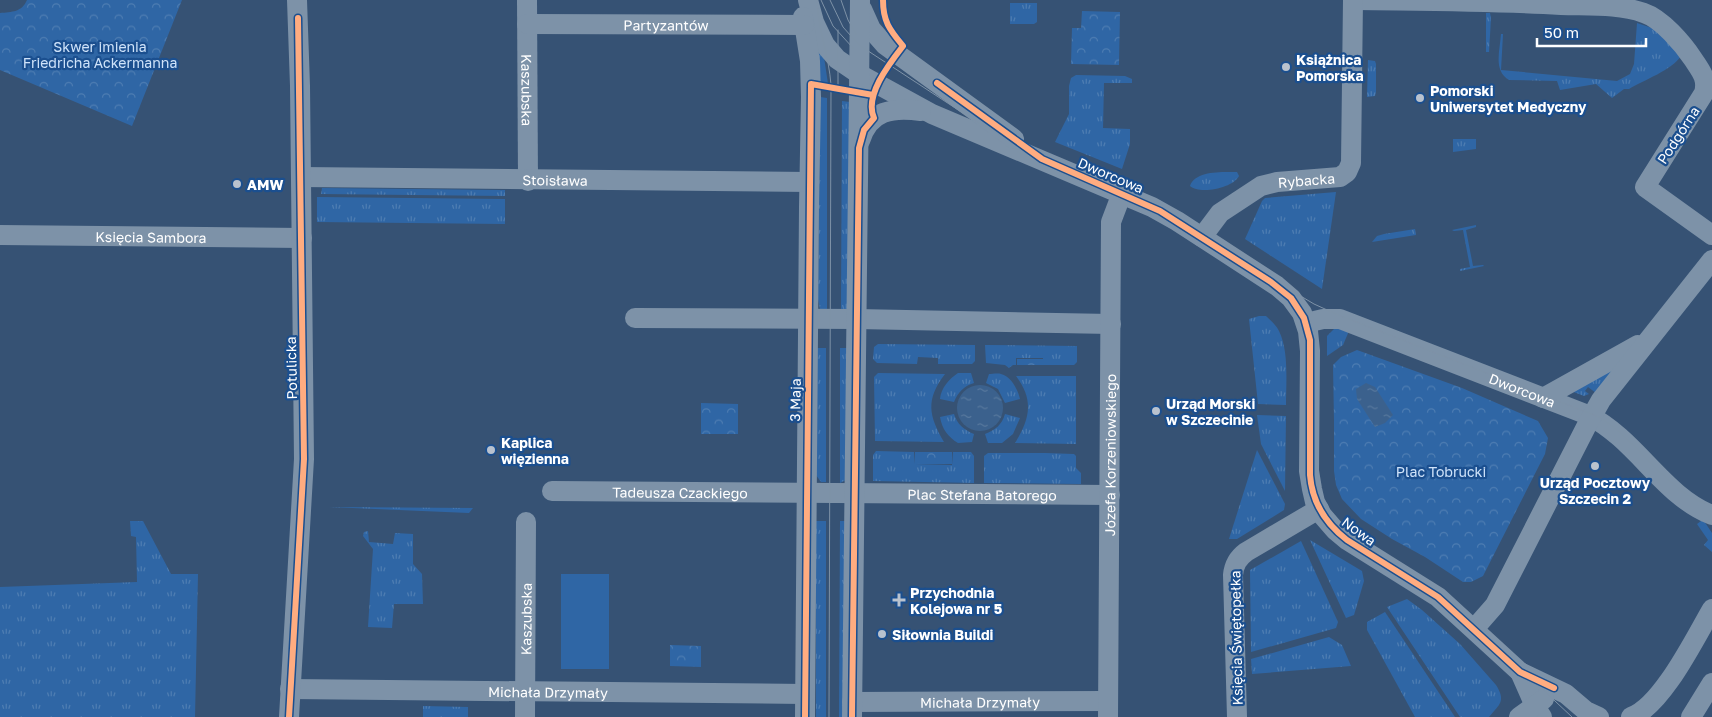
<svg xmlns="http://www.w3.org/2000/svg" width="1712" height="717" font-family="'Golos Text',sans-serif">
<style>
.grass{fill:url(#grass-tufts)}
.park{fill:url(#park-crowns)}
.pitch{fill:#2f66a5}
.water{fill:url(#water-ripples)}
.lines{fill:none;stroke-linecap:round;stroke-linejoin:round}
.minor{stroke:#7d92a8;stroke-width:20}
.tram{stroke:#7e92a7;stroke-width:1}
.cycleway-casing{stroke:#1b4f8f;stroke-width:9}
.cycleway{stroke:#ffac80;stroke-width:6}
.poi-dot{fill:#b9c2ce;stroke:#1b4f8f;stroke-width:2}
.labels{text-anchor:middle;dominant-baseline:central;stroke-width:4.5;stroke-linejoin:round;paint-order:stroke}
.street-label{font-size:14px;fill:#fff;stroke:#1b4f8f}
.park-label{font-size:14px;fill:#cfe3fa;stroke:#1b4f8f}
.poi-label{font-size:14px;font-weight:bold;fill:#fff;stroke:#1b4f8f;text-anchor:start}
</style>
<defs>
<pattern id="grass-tufts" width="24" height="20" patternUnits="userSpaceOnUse" patternTransform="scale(1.25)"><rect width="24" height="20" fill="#2f66a5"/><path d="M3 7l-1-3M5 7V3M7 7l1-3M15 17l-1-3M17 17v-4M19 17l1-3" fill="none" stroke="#4e7db2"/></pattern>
<pattern id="park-crowns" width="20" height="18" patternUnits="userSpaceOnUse" patternTransform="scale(1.25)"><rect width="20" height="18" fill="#2f66a5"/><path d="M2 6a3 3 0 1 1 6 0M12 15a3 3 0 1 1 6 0" fill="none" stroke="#4e7db2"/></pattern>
<pattern id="water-ripples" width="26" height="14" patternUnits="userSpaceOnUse" patternTransform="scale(1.25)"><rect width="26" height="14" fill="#3b618d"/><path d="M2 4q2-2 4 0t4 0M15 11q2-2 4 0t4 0" fill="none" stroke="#58799e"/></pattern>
</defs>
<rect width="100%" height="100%" fill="#365274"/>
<g class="grass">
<path d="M1010,3H1037V22L1034,24H1010Z"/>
<path d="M1486,13H1490L1491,18L1489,52H1486Z"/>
<path d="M1637,23L1655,29L1681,56C1672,70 1644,80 1629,89H1624L1612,98L1596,84L1560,90L1557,81L1509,80C1493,70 1500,51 1501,34H1503L1501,70L1617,81L1630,74L1634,64Z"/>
<path d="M816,39L824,57L828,84L819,82Z"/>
<path d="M1368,60L1375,61L1376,64V92L1375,96L1367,97Z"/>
<path d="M1076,75L1125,76L1132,79V83H1104L1103,128L1130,129V144L1122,169L1055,142L1069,114V86L1071,78Z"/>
<path d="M820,97L827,98V311L820,309L818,299Z"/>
<path d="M842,101L850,102L847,309L841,311Z"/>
<path d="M1453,139H1476V149L1453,152Z"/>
<path d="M1237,172L1239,176C1233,188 1200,195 1190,186C1195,170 1224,172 1237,172Z"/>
<path d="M322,188L505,190V196L321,194Z"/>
<path d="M1336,192L1322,289L1245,239L1262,201L1265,198Z"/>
<path d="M317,197L505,199V224L317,222Z"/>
<path d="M1476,225V227L1466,230L1473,266L1483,265L1484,266L1460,271V269L1470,267L1463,230L1454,231L1452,230Z"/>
<path d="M1415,229L1416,235L1372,242L1377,236L1384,234Z"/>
<path d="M1259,316H1266C1270,320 1276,325 1279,331C1289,351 1286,383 1286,405L1258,404L1249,319Z"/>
<path d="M1335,328L1349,331L1343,345L1327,356V336Z"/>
<path d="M878,344L975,345V361L972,364H938V358L918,357L917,364L877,363L873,359L874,347Z"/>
<path d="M985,345L1077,346V362L1074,365H1043V358H1016V365H1013L1009,368L1005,365L986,363Z"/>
<path d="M817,348H826V482H821L816,475Z"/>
<path d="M840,348H848L846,480L840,483Z"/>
<path d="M1616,367L1596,393L1588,387L1585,391L1589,394L1584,396L1571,391Z"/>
<path d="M878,373L945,374C925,400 929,416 944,442L875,441L874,377Z"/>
<path d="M958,373H971L974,383C964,386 958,392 954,402L940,399C941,388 949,379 958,373Z"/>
<path d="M989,374C992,374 998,373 1001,374C1011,376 1018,390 1020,399L1005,403L998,389L986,383Z"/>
<path d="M1016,376H1076V444L1015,443C1029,420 1035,401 1016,376Z"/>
<path d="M954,414C957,424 964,430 974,434L972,442L958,443C948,437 942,429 940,417Z"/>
<path d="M1005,414L1020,418L1013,434L1002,443H988L985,434C995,430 1002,425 1005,414Z"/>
<path d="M1257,415L1286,416L1285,491L1261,444Z"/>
<path d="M1257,450L1285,504L1284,510L1237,539H1229Z"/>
<path d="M876,451L914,452L915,464L952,465L953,452H971L974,456V483L873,481V455Z"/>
<path d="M988,453H1007V466H1045V453L1074,454L1076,456V468L1081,473V484L984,483V456Z"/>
<path d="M329,507L473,508L469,513Z"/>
<path d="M130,521H143L171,574H198L195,717H0V587L137,582L136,537L131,536Z"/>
<rect x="816" y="521" width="10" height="196"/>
<path d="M840,521H847L845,717H839Z"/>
<path d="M1701,521H1704L1712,533V552L1704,545L1708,540L1697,524Z"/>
<path d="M368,531L369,542L393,544L395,533L413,534V564L422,574L423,604H394L392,628L368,627L373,549L363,536L364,532Z"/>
<path d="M1310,540L1362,571L1364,581L1354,615L1346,618Z"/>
<path d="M1301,541L1338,622L1336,628L1251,652L1250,570Z"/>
<path d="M1407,599L1422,610L1460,644L1496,685C1506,701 1500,704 1489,717H1460L1387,607Z"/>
<path d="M1385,612L1455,717H1415L1367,630V622Z"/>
<path d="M1329,637L1342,645L1351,666L1252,674L1251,659Z"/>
<path d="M423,706L468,707V717H423Z"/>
</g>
<g class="park">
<path d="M27,0H182L132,126L0,70V13C12,12 22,12 27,0Z"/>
<path d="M1082,11L1120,12L1119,65L1071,64L1072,28H1081Z"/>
<path d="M1357,350L1462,388L1538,421L1548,438L1545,454L1483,576L1471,582H1463L1425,557L1392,539L1361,519L1342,499L1336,485L1334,471V421L1333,365L1341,357Z"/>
<rect x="1017" y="359" width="26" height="6"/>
<path d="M701,403L738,404V434H701Z"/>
<rect x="915" y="452" width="37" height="12"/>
<path d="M670,645L701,646V667L670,666Z"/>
</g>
<g class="pitch">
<rect x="1007" y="453" width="38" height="13"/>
<rect x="561" y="574" width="48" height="95"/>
</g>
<g class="water">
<path d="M1366,383L1375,387L1393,415L1385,423L1375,427L1357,399L1356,389Z"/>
<circle cx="980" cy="408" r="23"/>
</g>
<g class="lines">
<g class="minor">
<path id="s1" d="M527,0L528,181"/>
<path d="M808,0L814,22L825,45L837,59L859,74L932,114L1152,207L1177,221L1277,286L1291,298L1302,313L1308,331L1310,351L1309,471L1312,489L1315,502L1322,515L1335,530L1347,540L1438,597L1520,672L1566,694L1586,711L1599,717"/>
<path d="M1357,0C1425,1 1493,1 1561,5C1588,6 1619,4 1644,13C1662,19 1683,44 1693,59C1701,71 1708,79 1704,93L1645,187L1712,235"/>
<path d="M862,9L871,29L885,45L1014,139"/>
<path d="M803,17L810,61L811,97L809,207L805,717"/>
<path id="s2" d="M527,24L804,25"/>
<path d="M860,141C869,110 893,107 921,111"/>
<path id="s3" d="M301,177L809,182"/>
<path id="s4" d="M0,235L302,238"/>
<path id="s5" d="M1202,237L1220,213L1261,186L1277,182L1340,177L1347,172L1351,163L1353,0"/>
<path d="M635,318L857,319L1111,324"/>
<path id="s6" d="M1306,323L1323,319H1340L1588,415C1637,440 1663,496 1712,515"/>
<path d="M1543,398L1638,345"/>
<path id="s7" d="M552,491L1110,495"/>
<path d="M1474,629L1495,605L1587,425L1601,400L1712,260"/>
<path d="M1520,672L1535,706L1542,717"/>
<path id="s8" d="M290,689L805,694"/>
<path id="s9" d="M852,702L1108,701"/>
<path d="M289,717L304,459L300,86L297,0"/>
<path id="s10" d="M525,717L526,522"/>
<path d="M852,717L860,0"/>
<path id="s11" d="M1108,717L1111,222L1122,193"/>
<path d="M1237,717L1233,575C1234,564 1238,558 1246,552L1319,509"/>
<path d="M1519,717L1544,699"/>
<path d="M1631,717C1662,706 1695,638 1712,609"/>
<path d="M1691,717L1712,683"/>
</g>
<g class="tram">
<path d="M817,0C818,29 829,56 831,85L829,717"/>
<path d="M821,0L833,26L853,48"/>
<path d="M830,0L843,27L859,45L972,119L1023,147L1160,207L1274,279L1287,290L1298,300L1306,312L1311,327L1314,353L1313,469L1317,492L1327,515L1347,535L1443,596L1572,717"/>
<path d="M841,0L848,20L856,34"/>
<path d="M838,30V90"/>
<path d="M1018,152L1165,218L1269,285L1287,299"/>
<path d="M1294,292L1314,304L1336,314L1599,417C1636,438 1672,499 1712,505"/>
<path d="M1305,336L1306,479C1309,505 1320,524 1340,540L1440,604L1516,674"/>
</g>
<g class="cycleway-casing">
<g id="cycleway">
<path d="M937,83L1042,159L1160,211L1271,282L1291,298L1304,318L1310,340V475C1312,502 1325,523 1347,540L1438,597L1520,672L1554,688"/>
<path d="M289,717L304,459L298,18"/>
<path d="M805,717L811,84L873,95"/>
<path d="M852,717L859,148L864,130L874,118C864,96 889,64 903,46C890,30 883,22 883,0"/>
</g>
</g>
<use href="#cycleway" class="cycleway"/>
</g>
<g class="poi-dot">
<circle cx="1286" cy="67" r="5"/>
<circle cx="1420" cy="98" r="5"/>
<circle cx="237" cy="184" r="5"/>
<circle cx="1156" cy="411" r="5"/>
<circle cx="491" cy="450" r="5"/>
<circle cx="1595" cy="466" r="5"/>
<path d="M896.5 592.5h5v5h5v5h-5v5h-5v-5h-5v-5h5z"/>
<circle cx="882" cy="634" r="5"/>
</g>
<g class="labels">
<g class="street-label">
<text stroke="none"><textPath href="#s2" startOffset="139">Partyzantów</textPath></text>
<text stroke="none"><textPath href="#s1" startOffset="90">Kaszubska</textPath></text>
<text transform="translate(1678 135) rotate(-57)">Podgórna</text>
<text transform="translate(1111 175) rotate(23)">Dworcowa</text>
<text stroke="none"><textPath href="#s5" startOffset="125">Rybacka</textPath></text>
<text stroke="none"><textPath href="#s3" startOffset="254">Stoisława</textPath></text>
<text stroke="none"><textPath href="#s4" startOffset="151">Księcia Sambora</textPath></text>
<text transform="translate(291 368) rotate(-91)">Potulicka</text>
<text stroke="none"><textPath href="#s6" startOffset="230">Dworcowa</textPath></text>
<text transform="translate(795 400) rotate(-89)">3 Maja</text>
<text stroke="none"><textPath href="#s11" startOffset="262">Józefa Korzeniowskiego</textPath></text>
<text stroke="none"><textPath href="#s7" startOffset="128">Tadeusza Czackiego</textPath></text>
<text stroke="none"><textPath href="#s7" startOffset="430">Plac Stefana Batorego</textPath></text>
<text transform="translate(1359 531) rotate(36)">Nowa</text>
<text stroke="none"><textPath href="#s10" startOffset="98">Kaszubska</textPath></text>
<text transform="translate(1236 638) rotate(-91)">Księcia Świętopełka</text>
<text stroke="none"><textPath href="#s8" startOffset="258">Michała Drzymały</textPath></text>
<text stroke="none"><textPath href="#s9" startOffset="128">Michała Drzymały</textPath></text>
</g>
<g class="park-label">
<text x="100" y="46">Skwer imienia<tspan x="100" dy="16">Friedricha Ackermanna</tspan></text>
<text x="1441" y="471">Plac Tobrucki</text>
</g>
<g class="poi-label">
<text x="1296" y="59">Książnica<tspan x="1296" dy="16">Pomorska</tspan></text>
<text x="1430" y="90">Pomorski<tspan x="1430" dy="16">Uniwersytet Medyczny</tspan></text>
<text x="247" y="184">AMW</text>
<text x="1166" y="403">Urząd Morski<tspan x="1166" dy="16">w Szczecinie</tspan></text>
<text x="501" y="442">Kaplica<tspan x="501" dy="16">więzienna</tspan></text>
<text x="1595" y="482" text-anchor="middle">Urząd Pocztowy<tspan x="1595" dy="16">Szczecin 2</tspan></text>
<text x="910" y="592">Przychodnia<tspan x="910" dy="16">Kolejowa nr 5</tspan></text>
<text x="892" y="634">Siłownia Buildi</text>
</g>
</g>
<path d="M1537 38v8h109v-8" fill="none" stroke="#ffffff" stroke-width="2.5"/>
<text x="1544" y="38" font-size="15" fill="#ffffff" stroke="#1b4f8f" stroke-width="4" paint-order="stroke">50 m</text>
</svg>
